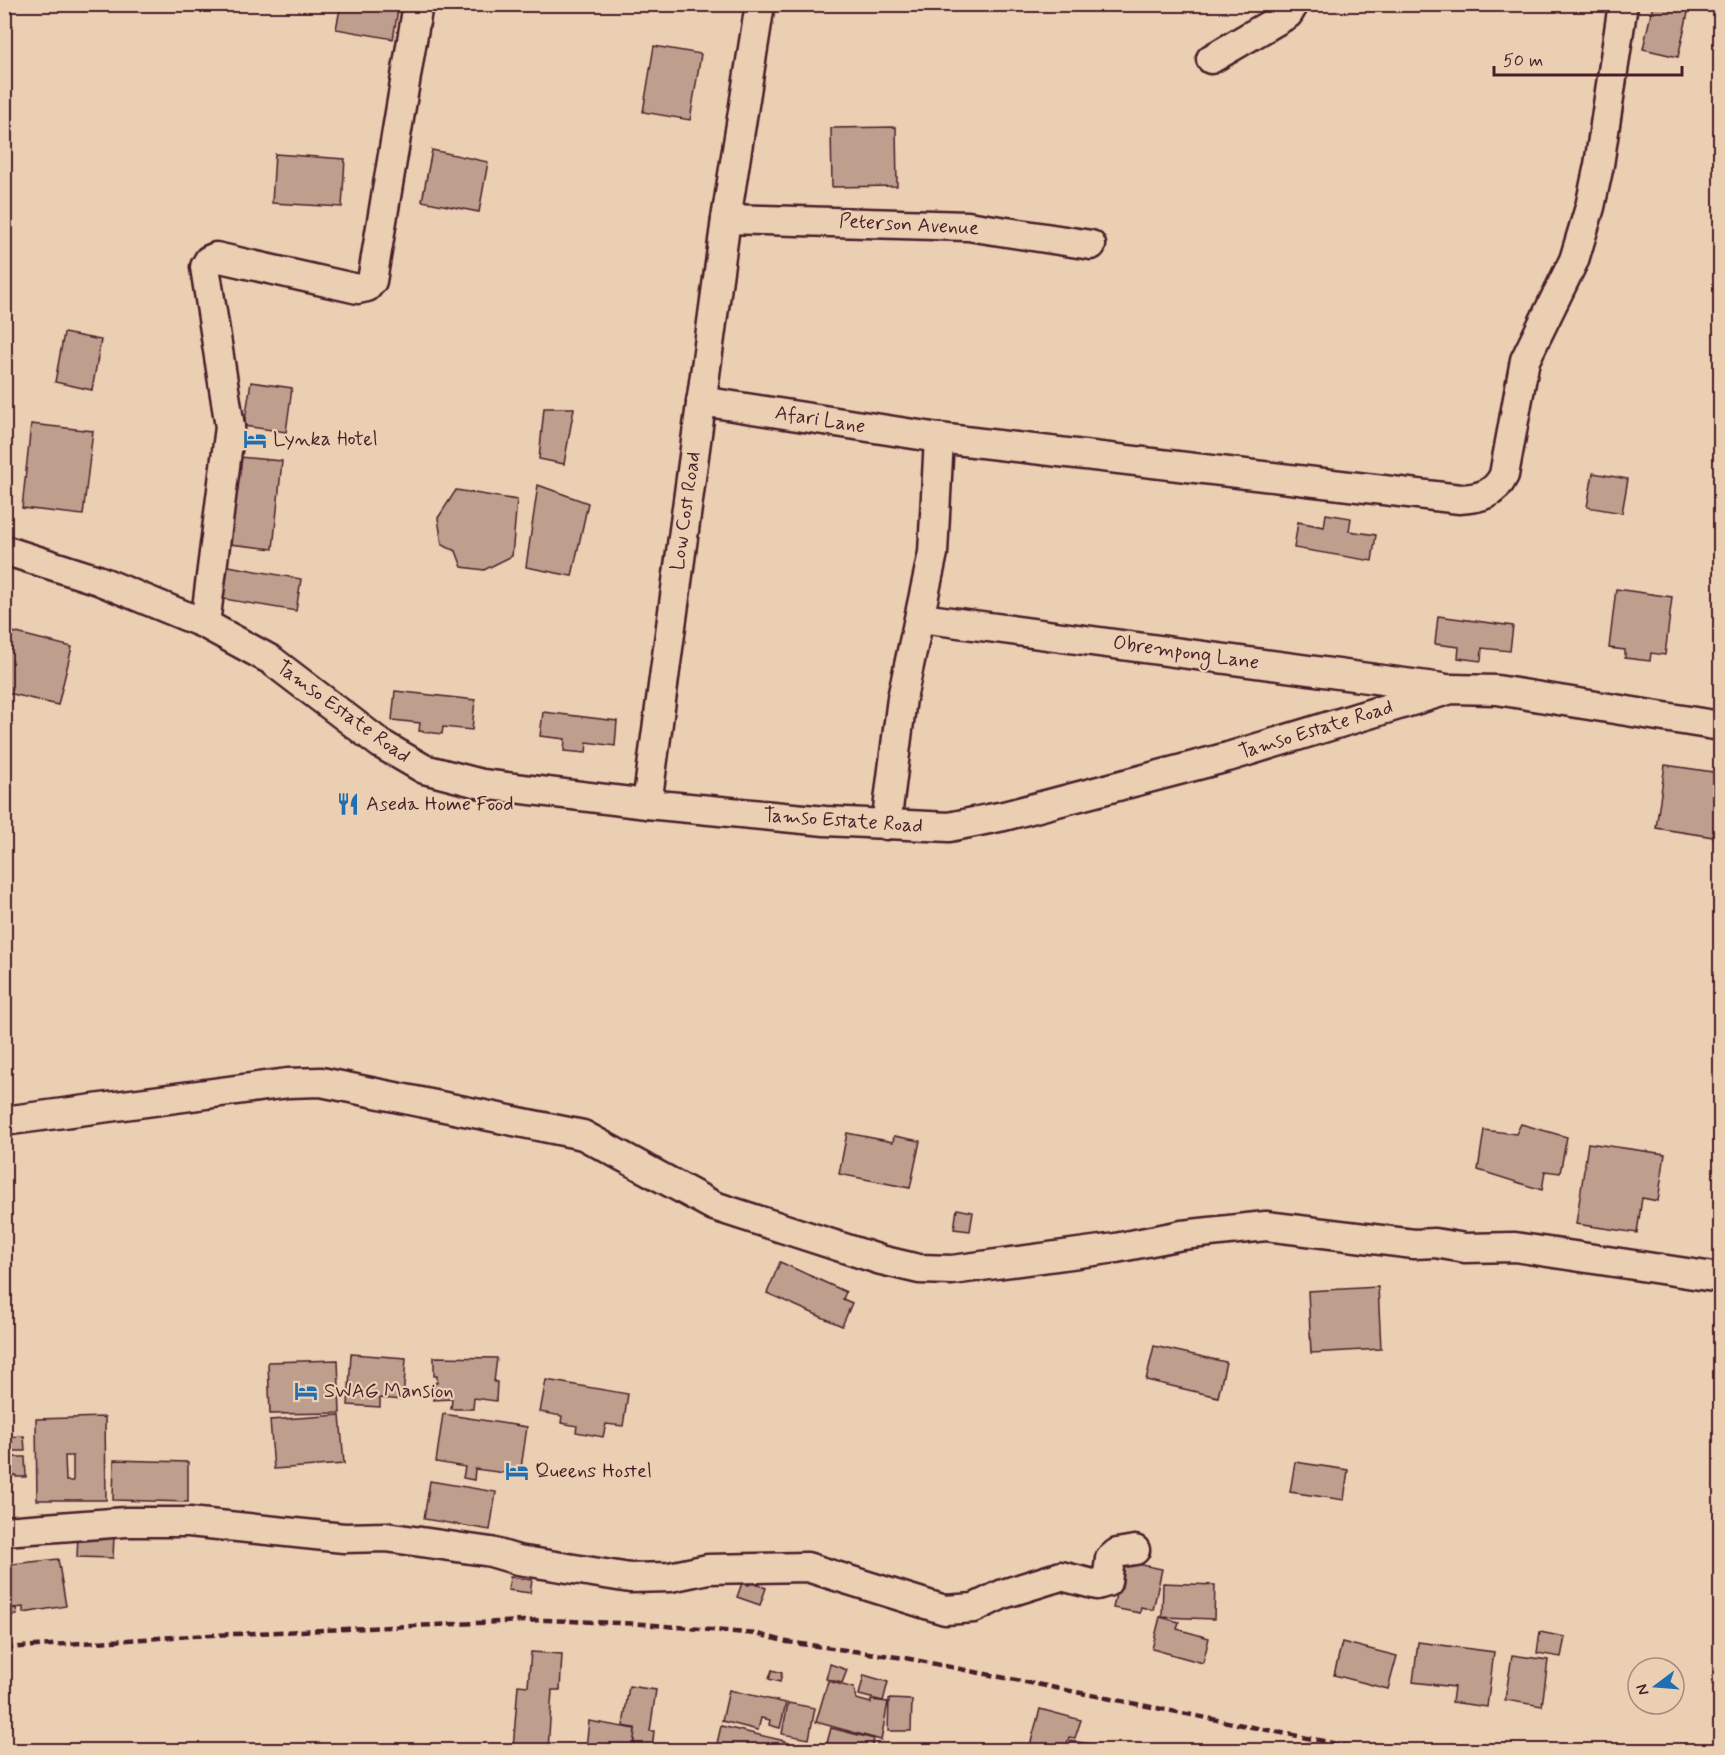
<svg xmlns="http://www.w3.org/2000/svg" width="1725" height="1755" font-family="Mynerve,sans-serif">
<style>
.building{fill:#be9e8d;stroke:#4a1f2b;stroke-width:1.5;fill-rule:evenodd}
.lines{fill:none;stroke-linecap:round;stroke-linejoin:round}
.minor-casing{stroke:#4a1f2b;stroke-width:33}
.minor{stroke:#ebcfb2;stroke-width:28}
.rail{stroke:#4a1f2b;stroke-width:4.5;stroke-dasharray:9 4.5;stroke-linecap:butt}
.labels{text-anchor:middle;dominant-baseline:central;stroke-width:4.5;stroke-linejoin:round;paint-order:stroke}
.street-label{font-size:20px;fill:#4a1f2b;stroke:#ebcfb2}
.poi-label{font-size:20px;fill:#4a1f2b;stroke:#ebcfb2;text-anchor:start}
</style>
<rect width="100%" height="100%" fill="#ebcfb2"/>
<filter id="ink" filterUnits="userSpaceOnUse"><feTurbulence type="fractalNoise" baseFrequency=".0167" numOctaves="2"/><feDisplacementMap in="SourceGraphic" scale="12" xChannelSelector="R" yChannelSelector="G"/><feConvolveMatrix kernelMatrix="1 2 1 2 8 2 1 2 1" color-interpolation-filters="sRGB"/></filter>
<g filter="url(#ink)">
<g class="building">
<path d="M341,4H399L393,39L336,29Z"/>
<path d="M1653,4H1690L1678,57L1643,49Z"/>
<path d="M654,46L701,54L690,120L643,112Z"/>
<path d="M896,127L897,186L832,187L831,128Z"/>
<path d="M432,150L488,162L479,212L422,201Z"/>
<path d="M275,154L345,159L342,207L272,203Z"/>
<path d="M64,333L101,340L92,390L55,382Z"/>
<path d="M251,382L292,388L286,432L244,426Z"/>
<path d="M544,408H574L564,464L539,459Z"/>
<path d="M31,424L93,431L83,515L22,508Z"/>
<path d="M239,457L282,461L273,549L229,544Z"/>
<path d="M1593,473L1628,479L1622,513L1587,507Z"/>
<path d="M538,485L588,503L572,576L526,567Z"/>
<path d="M456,490L517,500L512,556L484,570L462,567L456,551L442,545L438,518Z"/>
<path d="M1326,514L1351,518L1349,531L1376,535L1372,561L1294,548L1298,522L1324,527Z"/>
<path d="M223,565L301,579L296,611L218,598Z"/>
<path d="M1616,589L1672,597L1665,655L1651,653L1650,661L1625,658V650L1609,648Z"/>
<path d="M1438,616L1513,626L1510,651L1482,648L1481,661L1458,658L1459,647L1435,644Z"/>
<path d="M9,631L72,647L58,705L4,692V651Z"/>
<path d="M395,691L475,700L472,730L443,727L442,734L419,731L420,723L392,720Z"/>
<path d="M543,712L617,721L615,746L587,742L586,753L564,751L565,739L540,736Z"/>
<path d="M1665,765L1720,773V838L1656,828Z"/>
<path d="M1521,1124L1567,1137L1560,1173L1545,1171L1542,1190L1478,1170L1484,1130L1516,1134Z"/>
<path d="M847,1133L893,1142L894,1136L920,1141L910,1188L839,1174Z"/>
<path d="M1588,1143L1665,1154L1658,1201L1642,1198L1637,1233L1576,1224Z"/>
<path d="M957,1209L973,1212L970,1231L954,1229Z"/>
<path d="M780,1262L846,1292L843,1299L852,1303L842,1326L767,1293Z"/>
<path d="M1378,1287L1381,1349L1311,1353L1308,1291Z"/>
<path d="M4,1305H8L7,1345L4,1344Z"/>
<path d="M1154,1346L1226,1362L1218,1397L1146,1380Z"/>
<path d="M351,1354L406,1358L403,1400L380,1398V1407L348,1405Z"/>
<path d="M434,1357L497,1358L494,1382H497L496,1401L474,1398L473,1409H451L452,1399L433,1400L434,1383H437V1376H434Z"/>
<path d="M338,1360L340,1413L270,1414L268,1362Z"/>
<path d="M546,1380L628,1394L623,1426L606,1424L603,1437L576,1432L577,1426L561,1423L562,1416L540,1412Z"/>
<path d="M443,1414L527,1427L520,1475L475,1469L474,1480L463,1478L465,1467L436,1462Z"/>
<path d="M340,1415L344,1464L274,1469L270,1420Z"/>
<path d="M105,1417L106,1500H37L36,1419ZM65,1456H73V1481H66Z"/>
<path d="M24,1436L25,1451H10V1457H25L26,1477H16V1475L4,1477V1437Z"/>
<path d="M114,1460L188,1462V1502L113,1500Z"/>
<path d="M1295,1462L1348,1470L1344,1500L1290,1492Z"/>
<path d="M430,1481L496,1492L490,1530L424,1519Z"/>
<path d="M78,1534L114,1535L113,1558L77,1557Z"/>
<path d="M58,1559L66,1606L23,1613V1607L6,1609L4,1565Z"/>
<path d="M1123,1561L1162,1569L1153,1610L1141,1607L1140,1613L1113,1608Z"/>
<path d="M510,1577L532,1580L530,1593L508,1590Z"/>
<path d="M750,1582L766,1588L760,1605L737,1597L742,1583L749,1585Z"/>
<path d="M1163,1583L1215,1585L1214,1619L1162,1617Z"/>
<path d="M4,1605L5,1609L16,1608L17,1615H4Z"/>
<path d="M1160,1617L1179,1622L1177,1629L1209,1638L1203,1663L1152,1649Z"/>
<path d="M1540,1632L1565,1637L1561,1657L1537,1653Z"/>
<path d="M1342,1642L1397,1656L1388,1689L1334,1675Z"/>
<path d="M1418,1642L1494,1652L1487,1707L1452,1702L1454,1687L1413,1682Z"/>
<path d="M531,1652L562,1654L560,1690H552L548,1750H513L518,1685L528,1686Z"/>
<path d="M1512,1655L1548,1660L1542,1706L1505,1700Z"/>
<path d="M830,1664L847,1670L842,1683L826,1679Z"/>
<path d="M772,1670L782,1673L780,1682L769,1679Z"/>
<path d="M864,1675L888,1682L883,1701L859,1695Z"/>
<path d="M828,1681L854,1688L856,1699L871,1703V1700L888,1702L881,1740L816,1722Z"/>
<path d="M629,1686L656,1690L650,1731H654L652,1750L633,1747L635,1728L623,1726Z"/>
<path d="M729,1690L786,1703L780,1728L769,1725L770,1720L761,1718L758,1730L722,1721Z"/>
<path d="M889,1699L912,1700L911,1731H888Z"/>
<path d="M788,1703L815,1708L809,1739L782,1734Z"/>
<path d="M1040,1709L1081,1720L1075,1738L1069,1737L1065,1750L1029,1749Z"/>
<path d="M589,1721L635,1729L633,1748L636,1750L586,1748Z"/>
<path d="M721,1726L785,1741L783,1750H728L716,1748Z"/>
<path d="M831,1728L874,1739L871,1750H856L827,1743Z"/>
<path d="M1070,1741L1099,1745L1098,1750H1069Z"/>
</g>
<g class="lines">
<g class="minor-casing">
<g id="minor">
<path d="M1211,59L1288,14L1294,4"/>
<path d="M726,219L968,226L1091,245"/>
<path d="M701,401L939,438L1460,499C1481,498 1495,494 1504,475L1525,360L1574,260L1590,207L1599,165L1623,4"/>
<path d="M4,550L98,580L205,624L271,660L381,744L424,769L482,784L647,804L825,821L949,827L1004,816L1228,757L1451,689L1497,690L1720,726"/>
<path d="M921,618L1442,688"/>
<path d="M205,624L230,427L205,267L209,260L216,257L358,289L367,287L372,281L418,4"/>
<path d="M647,804L726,219L760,4"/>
<path d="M886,825L902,698L933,553L939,438"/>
<path d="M4,1121L288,1083L321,1082L583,1135L714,1206L881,1260L919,1269L952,1270L1116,1248L1182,1235L1266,1226L1414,1244L1435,1243L1465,1248L1515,1247L1720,1278"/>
<path d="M4,1531L126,1522H189L344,1538L386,1537L491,1552L518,1560L630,1578L670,1577L708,1569L807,1567L945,1610L974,1608L1003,1594L1061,1576L1097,1585L1107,1582L1110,1559L1117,1553L1135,1550"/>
</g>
</g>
<use href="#minor" class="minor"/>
<path class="rail" d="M4,1648L190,1636L545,1620L643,1624L758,1634L787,1642L905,1658L1368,1750"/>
</g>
</g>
<defs>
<g id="hotel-bare" transform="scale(1.8)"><path d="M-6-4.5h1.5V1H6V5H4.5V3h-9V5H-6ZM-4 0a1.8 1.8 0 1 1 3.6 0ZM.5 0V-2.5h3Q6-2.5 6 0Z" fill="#1f6fb2" stroke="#ebcfb2" stroke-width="2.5" paint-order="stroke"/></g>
<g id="restaurant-bare" transform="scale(1.8)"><path d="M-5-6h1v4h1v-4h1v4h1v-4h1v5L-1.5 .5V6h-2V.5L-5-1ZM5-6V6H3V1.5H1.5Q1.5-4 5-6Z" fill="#1f6fb2" stroke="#ebcfb2" stroke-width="2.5" paint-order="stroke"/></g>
</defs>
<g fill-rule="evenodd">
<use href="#hotel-bare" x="255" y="439"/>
<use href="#restaurant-bare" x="348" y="804"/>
<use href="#hotel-bare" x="306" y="1391"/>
<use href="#hotel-bare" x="517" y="1471"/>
</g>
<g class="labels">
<g class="street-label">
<text transform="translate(909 225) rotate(3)">Peterson Avenue</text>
<text transform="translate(820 420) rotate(9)">Afari Lane</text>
<text transform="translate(686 511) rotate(-82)">Low Cost Road</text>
<text transform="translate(1186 653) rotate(8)">Obrempong Lane</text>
<text transform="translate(343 712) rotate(36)">Tamso Estate Road</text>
<text transform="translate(1316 730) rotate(-17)">Tamso Estate Road</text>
<text transform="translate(843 821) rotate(4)">Tamso Estate Road</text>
</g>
<g class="poi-label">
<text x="273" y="439">Lynka Hotel</text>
<text x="366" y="804">Aseda Home Food</text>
<text x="324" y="1391">SWAG Mansion</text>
<text x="535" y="1471">Queens Hostel</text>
</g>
</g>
<rect width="1725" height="1755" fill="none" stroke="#ebcfb2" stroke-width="24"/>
<rect x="12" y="12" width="1701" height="1731" fill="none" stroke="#4a1f2b" stroke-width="2" filter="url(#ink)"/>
<g transform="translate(1656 1686) rotate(254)"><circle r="28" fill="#ebcfb2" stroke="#ab897c" stroke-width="1.5"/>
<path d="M0-4.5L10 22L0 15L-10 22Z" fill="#1f6fb2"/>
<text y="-9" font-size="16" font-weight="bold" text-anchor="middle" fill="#4a1f2b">N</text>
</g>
<path d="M1494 66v9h188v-9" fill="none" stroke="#4a1f2b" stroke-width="3"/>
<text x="1503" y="66" font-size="18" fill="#4a1f2b" stroke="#ebcfb2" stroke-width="4.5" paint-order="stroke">50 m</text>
</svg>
